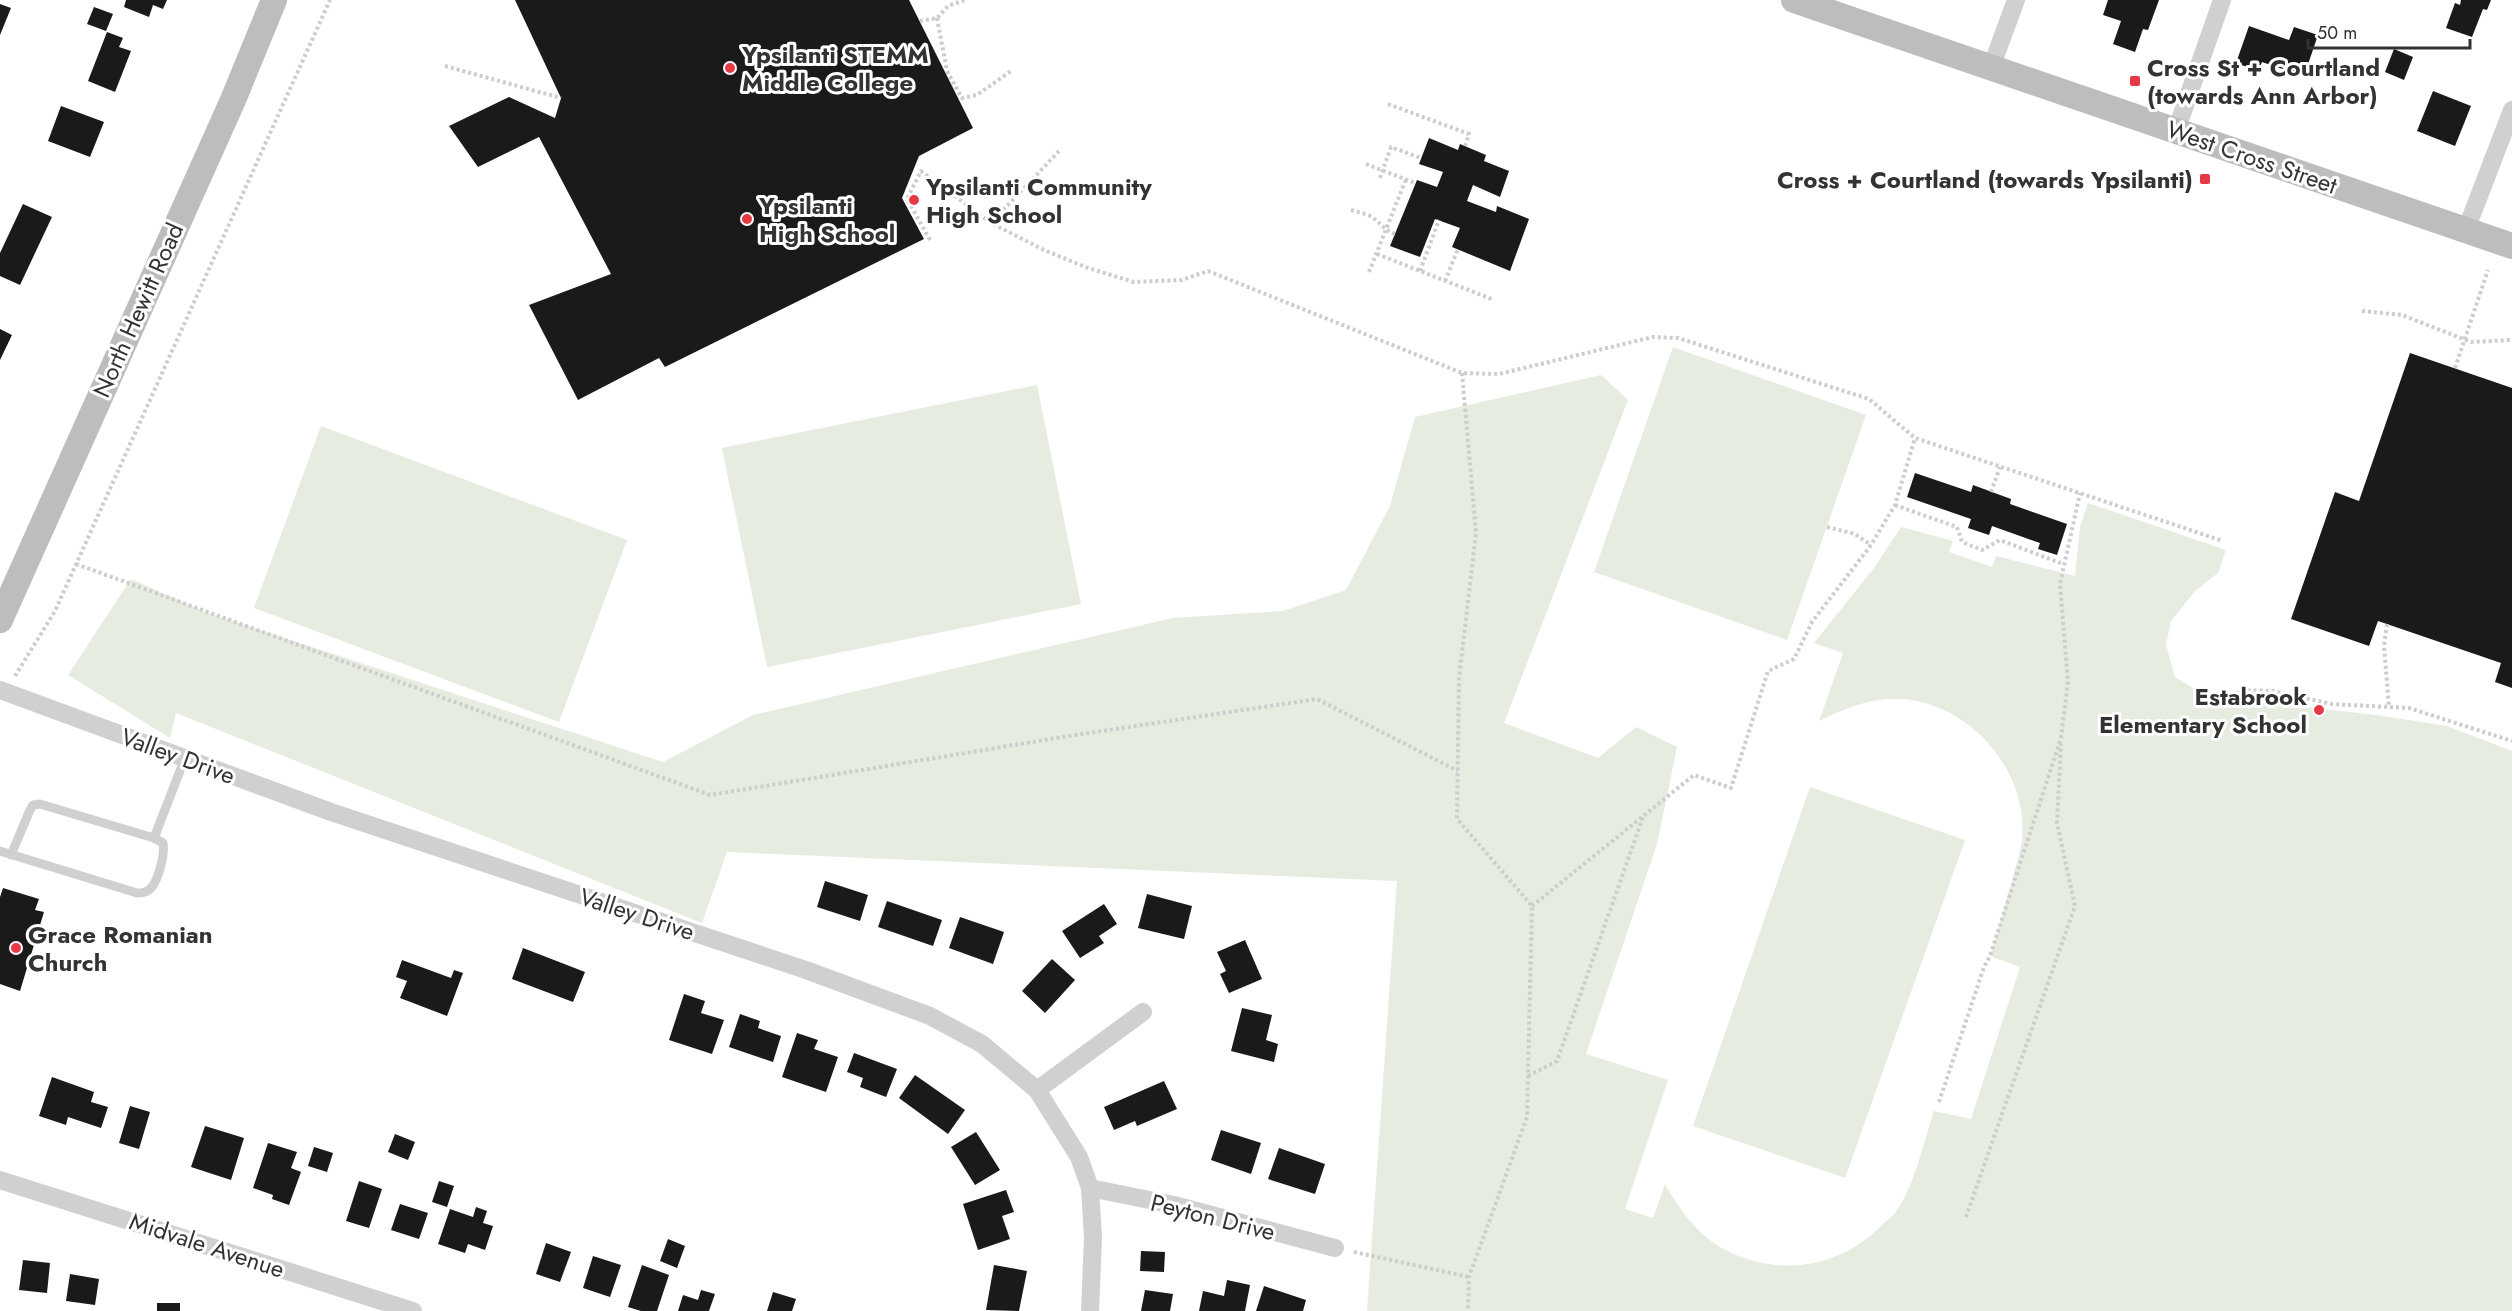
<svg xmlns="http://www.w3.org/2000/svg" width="2512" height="1311" font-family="Jost,sans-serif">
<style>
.green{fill:#e6ecdf}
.building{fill:#1a1a1a}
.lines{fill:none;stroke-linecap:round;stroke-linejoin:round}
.path{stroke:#cdcdcd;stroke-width:4;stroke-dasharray:3 3;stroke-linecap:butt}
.service{stroke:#d0d0d0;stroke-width:9}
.minor{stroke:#d0d0d0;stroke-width:18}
.secondary{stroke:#bdbdbd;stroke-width:26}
.poi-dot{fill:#e63946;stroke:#fff;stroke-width:2}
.labels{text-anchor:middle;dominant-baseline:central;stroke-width:6;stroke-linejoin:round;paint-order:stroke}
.poi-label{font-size:24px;font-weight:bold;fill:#333;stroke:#fff;text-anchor:start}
.street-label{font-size:24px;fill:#333;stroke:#fff}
</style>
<rect width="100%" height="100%" fill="#fff"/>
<g class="green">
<path d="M1673,347L1866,415L1787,640L1594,572Z"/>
<path d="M1601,375L1628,400L1504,723L1598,758L1636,727L1677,747L1657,844L1586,1054L1668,1080L1625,1209L1653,1218L1665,1184C1678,1208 1698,1235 1722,1248C1776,1278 1838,1269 1881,1226C1886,1221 1893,1216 1897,1210C1915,1184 1924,1141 1934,1111L1971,1119L2020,967L1990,956C1998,931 2005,906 2012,881C2015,868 2020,854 2022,841C2029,771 1971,704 1902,699C1871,697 1846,708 1819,721L1843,653L1814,643L1874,568L1901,527L1953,541L1949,552L1992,567L1996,556L2075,576L2080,527L2088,503L2226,550L2218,573L2196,590L2171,621L2166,645L2175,677L2206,696L2376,715L2447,726L2512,751V1311H1367L1397,881L727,852L702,923L176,713L170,738L68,675L131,579L205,612L663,762L753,715L1173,618L1283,611L1346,590L1390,506L1415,417Z"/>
<path d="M1037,385L1081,604L767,667L722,448Z"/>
<path d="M321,426L627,540L559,722L254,608Z"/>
<path d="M1810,787L1965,840L1845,1178L1693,1126Z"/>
</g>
<g class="building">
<path d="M126,0H167L163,9L153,5L149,17L124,7Z"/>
<path d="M515,0H909L973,128L919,156L902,198L924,239L665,367L659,358L578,400L529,305L611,274L539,137L478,167L449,126L509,97L555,118L561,98Z"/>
<path d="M2108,0H2159L2148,30L2143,29L2135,52L2113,44L2121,21L2103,15Z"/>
<path d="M2461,0H2491L2487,10L2483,9L2472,37L2446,28L2455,3L2460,5Z"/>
<path d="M0,4L11,8L0,35Z"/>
<path d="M94,7L113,14L106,31L87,24Z"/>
<path d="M2249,26L2289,40L2294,27L2318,35L2304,76L2262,62L2258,71L2236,63Z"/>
<path d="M107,32L123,38L119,47L131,51L115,92L88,81Z"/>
<path d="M2394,49L2413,57L2404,80L2385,72Z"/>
<path d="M2433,91L2471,106L2455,146L2417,131Z"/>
<path d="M61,106L104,122L90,157L48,141Z"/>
<path d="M1429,138L1458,150L1460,144L1486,155L1484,161L1509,171L1500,197L1473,185L1467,201L1496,212L1497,206L1529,219L1510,271L1452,247L1460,228L1435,219L1420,257L1390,246L1417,180L1437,187L1443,172L1419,164Z"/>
<path d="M23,204L52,217L20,285L0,276V253Z"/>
<path d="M0,329L12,335L0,360Z"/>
<path d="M2410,353L2512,388V688L2495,682L2501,663L2378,621L2369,646L2291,619L2335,492L2359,501Z"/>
<path d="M1915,473L1971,492L1973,485L2011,499L2010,504L2067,524L2057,555L2038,549L2040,543L1992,526L1989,535L1968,528L1971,519L1907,497Z"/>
<path d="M825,881L868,895L860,921L817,907Z"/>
<path d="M3,888L39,899L35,910L44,912L20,991L0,984V897Z"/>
<path d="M1147,894L1192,906L1184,939L1138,928Z"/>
<path d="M887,901L942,920L933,946L878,927Z"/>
<path d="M1104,904L1117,924L1099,936L1104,943L1080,958L1062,931Z"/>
<path d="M960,917L1004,932L993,964L949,948Z"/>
<path d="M1245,940L1262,979L1229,993L1220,974L1226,971L1217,952Z"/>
<path d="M523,948L585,972L573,1002L512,979Z"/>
<path d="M1052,959L1075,980L1045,1013L1022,991Z"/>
<path d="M402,960L451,978L454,970L463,973L447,1016L400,998L407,981L396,977Z"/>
<path d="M684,994L705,1001L701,1013L724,1020L712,1054L669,1040Z"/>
<path d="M1242,1008L1272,1015L1266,1040L1278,1044L1274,1062L1231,1051Z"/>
<path d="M740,1014L760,1021L758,1028L781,1036L773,1062L729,1047Z"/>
<path d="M797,1033L818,1040L814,1049L838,1057L826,1092L782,1077Z"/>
<path d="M854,1053L897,1069L886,1097L860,1087L863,1078L847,1072Z"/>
<path d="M915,1075L965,1110L948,1134L899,1098Z"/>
<path d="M52,1077L94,1092L91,1102L108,1107L101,1128L68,1117L66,1125L39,1116Z"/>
<path d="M1164,1081L1177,1109L1137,1126L1135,1121L1114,1130L1104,1107Z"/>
<path d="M130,1106L150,1112L139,1149L119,1143Z"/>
<path d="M205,1126L244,1138L231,1180L191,1167Z"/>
<path d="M1221,1130L1261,1143L1251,1174L1211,1160Z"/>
<path d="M976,1132L1000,1170L975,1185L951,1147Z"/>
<path d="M395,1134L415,1142L408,1160L388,1152Z"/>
<path d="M268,1143L297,1152L291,1168L301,1172L289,1205L272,1199L273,1195L253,1188Z"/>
<path d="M314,1147L333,1153L327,1172L308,1166Z"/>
<path d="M1279,1148L1325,1164L1315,1194L1268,1179Z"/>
<path d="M359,1181L382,1189L369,1228L346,1221Z"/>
<path d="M439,1181L454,1186L447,1207L432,1202Z"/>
<path d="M1006,1190L1014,1212L1002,1216L1010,1239L978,1250L963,1204Z"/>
<path d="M400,1204L428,1213L419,1239L391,1230Z"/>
<path d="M476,1207L487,1211L483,1223L493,1226L485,1250L468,1244L465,1253L438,1244L450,1209L473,1217Z"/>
<path d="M668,1239L685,1246L677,1268L660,1261Z"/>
<path d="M546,1243L571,1252L560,1282L536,1274Z"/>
<path d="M1141,1251L1165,1252L1164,1272L1140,1271Z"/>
<path d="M593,1256L621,1265L610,1297L583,1288Z"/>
<path d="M23,1260L50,1263L47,1293L19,1290Z"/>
<path d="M642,1265L669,1275L657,1311H641L628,1307Z"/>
<path d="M994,1265L1027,1271L1019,1311L986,1310Z"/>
<path d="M70,1274L99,1279L95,1305L66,1301Z"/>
<path d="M1227,1280L1250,1285L1245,1311H1199L1203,1291L1224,1296Z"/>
<path d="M1264,1286L1306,1300L1303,1311H1256Z"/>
<path d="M701,1290L715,1294L709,1311H678L683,1295L698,1300Z"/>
<path d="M1145,1290L1173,1294L1170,1311H1141Z"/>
<path d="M773,1292L796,1299L792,1311H767Z"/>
<rect x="157" y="1303" width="23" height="8"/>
</g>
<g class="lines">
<g class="path">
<path d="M937,18L947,71L962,98L977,95L1011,71"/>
<path d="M920,21L937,18L948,6L965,0"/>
<path d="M445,66L561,98"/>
<path d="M1388,104L1469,134L1465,146"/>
<path d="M1366,164L1415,183"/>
<path d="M1380,178L1391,147L1421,158"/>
<path d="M1351,210C1357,212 1364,213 1370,216C1381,222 1383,230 1395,234"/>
<path d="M991,223L1059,151"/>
<path d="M930,240L907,199L921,171L991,223L1044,250L1088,268L1134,282L1182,280L1208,271L1462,373L1499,374L1653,337L1678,338L1869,399L1915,438L2223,541"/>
<path d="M1377,254L1494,300"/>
<path d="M1420,271L1439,220"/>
<path d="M1369,272L1406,179"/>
<path d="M1445,281L1458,249"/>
<path d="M2362,311L2402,315L2471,342L2512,340"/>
<path d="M2455,368L2488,270"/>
<path d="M1462,373L1476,533L1459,678L1457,819L1532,906L1527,1117L1469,1277L1468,1311"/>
<path d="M1991,492L2000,467"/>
<path d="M1895,505L1957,527L1962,542L1982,550L2000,540L2063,564"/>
<path d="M1827,527L1855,534L1871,545"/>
<path d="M76,564L710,795L1075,735L1317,699L1458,771"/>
<path d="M2387,624L2384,646L2389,707"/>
<path d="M15,676L55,611L330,0"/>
<path d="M2236,693L2246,690L2273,691L2332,704L2409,708L2512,741"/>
<path d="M1532,906L1694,775L1731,788L1768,671L1794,659L1812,622L1871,545L1895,505L1915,438"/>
<path d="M1528,1076L1557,1061L1643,817"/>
<path d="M1939,1102L1984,967L1990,956L2061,738L2068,682L2060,584L2080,493"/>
<path d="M1966,1217L2075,906L2057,823L2061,744"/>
<path d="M1354,1252L1469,1277"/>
</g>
<g class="service">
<path d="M154,838L185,758"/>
<path d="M0,851L137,893C140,893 144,893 147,891C158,886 165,854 163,843L154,838L40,804L33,805L30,810L11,855"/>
</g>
<g class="minor">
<path d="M1991,68L2016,0"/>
<path d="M2176,131L2222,0"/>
<path d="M2466,230L2512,110"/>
<path d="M0,690L331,812L806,970L930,1016L982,1044L1037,1090L1079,1157L1090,1188L1093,1238L1090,1311"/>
<path d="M1037,1090L1143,1012"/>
<path d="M0,1180L413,1311"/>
<path d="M1090,1188L1174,1205L1335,1248"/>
</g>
<g class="secondary">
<path d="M1794,0L2512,246"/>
<path d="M0,620L233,100L274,0"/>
</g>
</g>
<g class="poi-dot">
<circle cx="730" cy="68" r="6"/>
<rect x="2129" y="75" width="12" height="12" rx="3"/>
<rect x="2199" y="173" width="12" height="12" rx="3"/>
<circle cx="914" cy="200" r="6"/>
<circle cx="747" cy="219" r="6"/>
<circle cx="2319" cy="710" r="6"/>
<circle cx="16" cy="948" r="6"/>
</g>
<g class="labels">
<g class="poi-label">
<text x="742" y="54">Ypsilanti STEMM<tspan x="742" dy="28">Middle College</tspan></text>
<text x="2147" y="67">Cross St + Courtland<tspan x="2147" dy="28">(towards Ann Arbor)</tspan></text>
<text x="2193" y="179" text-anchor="end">Cross + Courtland (towards Ypsilanti)</text>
<text x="926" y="186">Ypsilanti Community<tspan x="926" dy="28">High School</tspan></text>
<text x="759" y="205">Ypsilanti<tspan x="759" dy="28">High School</tspan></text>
<text x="2307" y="696" text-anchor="end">Estabrook<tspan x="2307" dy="28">Elementary School</tspan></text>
<text x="28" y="934">Grace Romanian<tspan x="28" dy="28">Church</tspan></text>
</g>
<g class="street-label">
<text transform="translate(2252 157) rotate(19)">West Cross Street</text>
<text transform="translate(138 310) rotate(-66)">North Hewitt Road</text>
<text transform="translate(178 756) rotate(20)">Valley Drive</text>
<text transform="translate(637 914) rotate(18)">Valley Drive</text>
<text transform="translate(1213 1217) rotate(14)">Peyton Drive</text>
<text transform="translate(207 1245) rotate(18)">Midvale Avenue</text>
</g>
</g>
<path d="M2308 39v9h162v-9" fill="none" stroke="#333333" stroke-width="3"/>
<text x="2317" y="39" font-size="18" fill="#333333" stroke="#ffffff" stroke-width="4.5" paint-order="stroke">50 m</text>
</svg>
